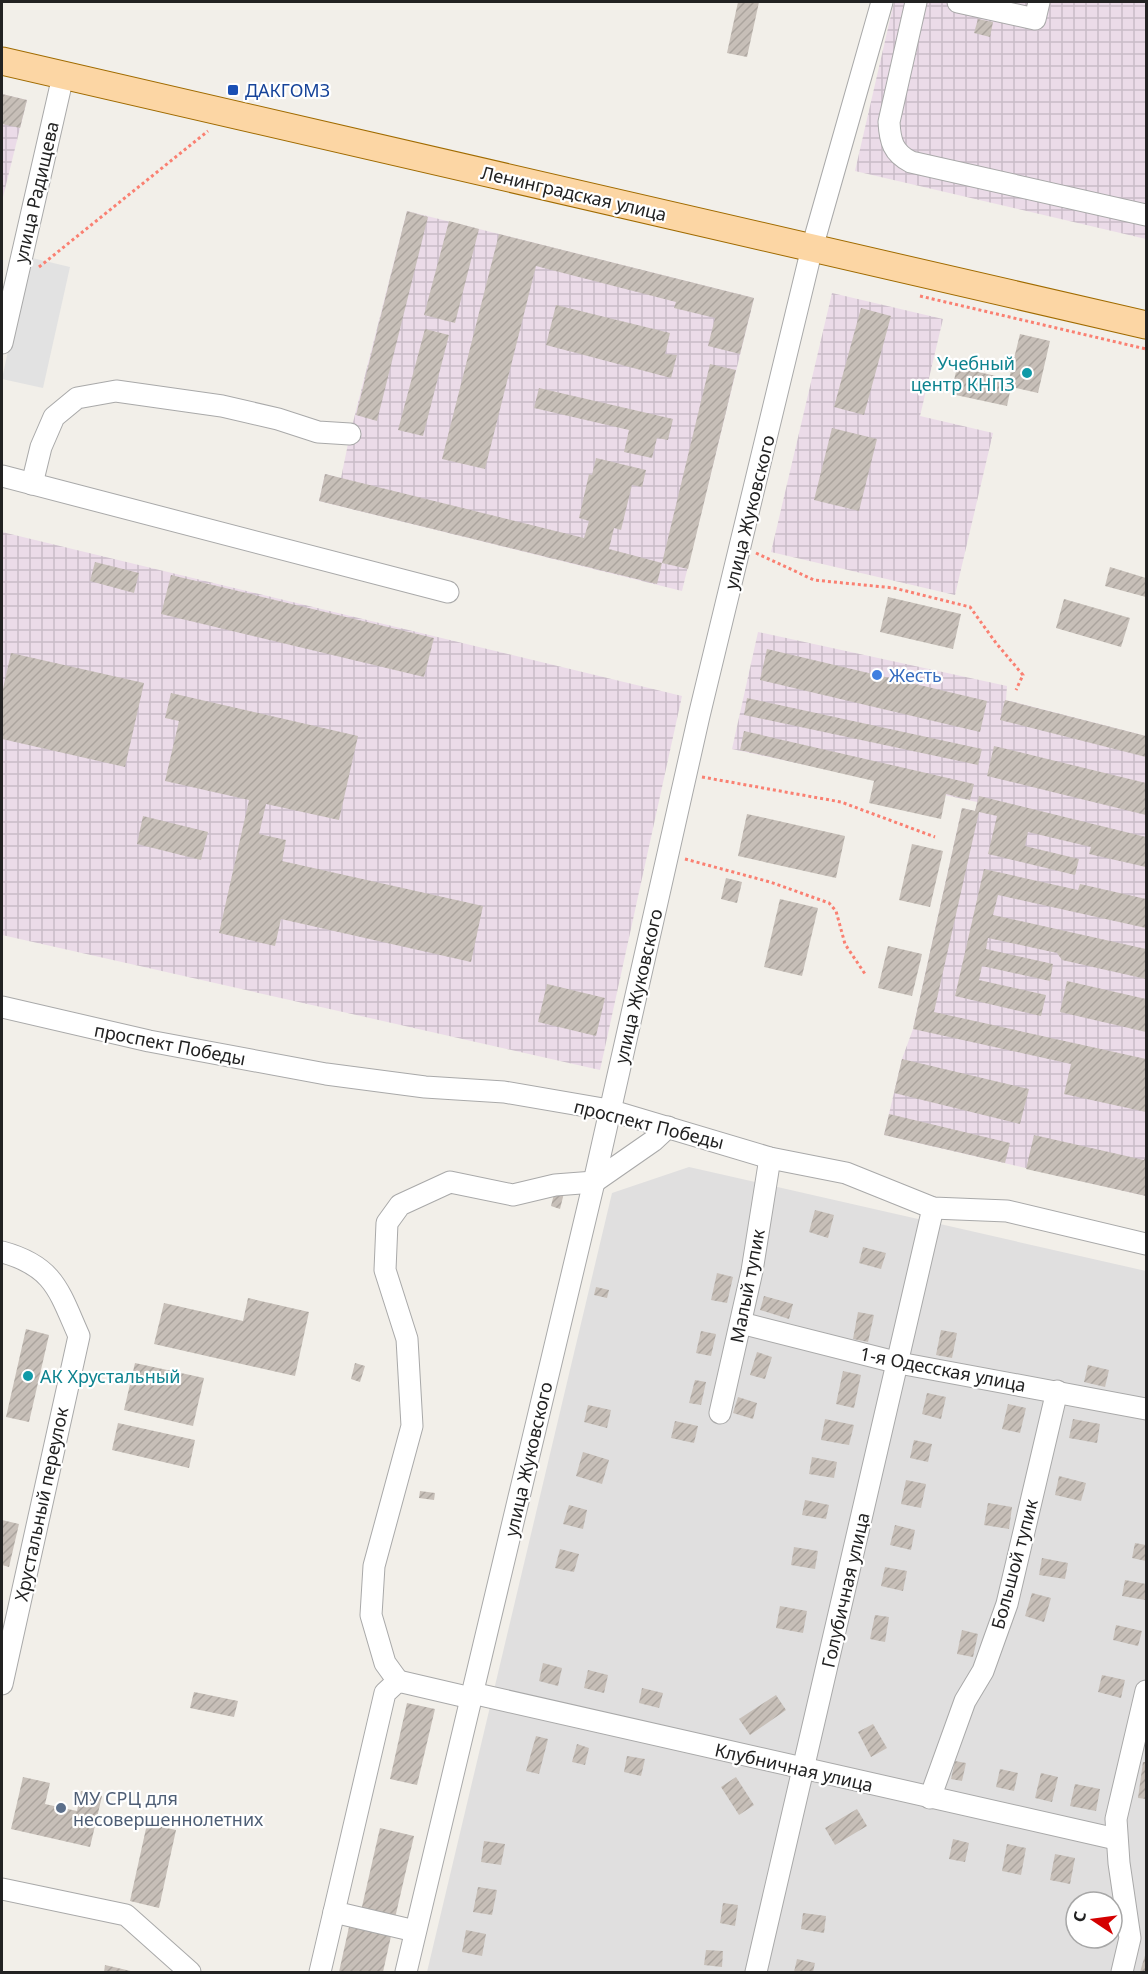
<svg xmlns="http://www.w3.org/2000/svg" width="1148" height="1974" font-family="'Noto Sans',sans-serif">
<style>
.residential{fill:#e0dfdf;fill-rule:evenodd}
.industrial{fill:url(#industrial-grid)}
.parking{fill:#e2e2e2}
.building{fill:url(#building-hatch)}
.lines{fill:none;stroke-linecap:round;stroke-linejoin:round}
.minor-casing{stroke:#a9a9a9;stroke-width:23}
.major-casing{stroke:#a06b00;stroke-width:29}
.path{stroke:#fa8072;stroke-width:3;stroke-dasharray:3 3;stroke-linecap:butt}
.minor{stroke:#fff;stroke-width:21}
.major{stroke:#fcd6a4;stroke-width:27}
.transit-dot{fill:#1a4fb4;stroke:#fff;stroke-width:2}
.culture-dot{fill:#0f9aa8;stroke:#fff;stroke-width:2}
.shop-dot{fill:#3f7fe0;stroke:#fff;stroke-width:2}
.service-dot{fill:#5c6f8a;stroke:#fff;stroke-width:2}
.labels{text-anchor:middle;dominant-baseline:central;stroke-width:4.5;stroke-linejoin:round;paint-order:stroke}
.transit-label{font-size:18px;fill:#164399;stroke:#fff;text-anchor:start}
.street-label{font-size:18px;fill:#222;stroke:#fff}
.culture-label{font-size:18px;fill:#0d838f;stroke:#fff;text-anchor:end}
.shop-label{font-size:18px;fill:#366cbe;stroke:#fff;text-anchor:start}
.service-label{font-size:18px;fill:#4e5e75;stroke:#fff;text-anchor:start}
</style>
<defs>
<pattern id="industrial-grid" width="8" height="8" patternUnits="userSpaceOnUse" patternTransform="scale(1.5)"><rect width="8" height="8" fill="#ebdbe8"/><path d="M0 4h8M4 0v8" fill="none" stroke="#c9bcc7"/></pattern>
<pattern id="building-hatch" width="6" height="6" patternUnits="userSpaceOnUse" patternTransform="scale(1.5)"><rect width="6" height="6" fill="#c7bfb8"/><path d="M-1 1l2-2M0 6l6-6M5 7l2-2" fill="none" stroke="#aba49e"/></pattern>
</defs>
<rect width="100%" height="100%" fill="#f2efe9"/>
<path class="residential" d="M689,1167L1146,1271V1972H427L612,1193ZM1076,1902H1112V1938H1076Z"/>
<g class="industrial">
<path d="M894,2H1146V239L855,171Z"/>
<path d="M2,94L27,100L2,201Z"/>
<path d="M407,211L754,298L682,591L319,501L325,474L341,478L350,434Z"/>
<path d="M832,293L943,319L920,416L993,433L955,595L771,552Z"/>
<path d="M2,532L682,696L600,1070L2,935Z"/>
<path d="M758,632L1007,686L1006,700L1146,736V1196L884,1135L902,1059L913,1029L962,808L975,811L977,802L732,749Z"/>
</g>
<path class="parking" d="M28,257L70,267L43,388L2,379Z"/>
<g class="building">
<path d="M738,2H759L747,57L727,53Z"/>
<path d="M978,19L993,22L990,37L974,33Z"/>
<path d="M2,94L27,100L20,128L2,124Z"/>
<path d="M407,211L428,217L377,421L356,415Z"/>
<path d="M449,221L479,229L455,323L424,315Z"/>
<path d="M499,234L754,298L740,354L708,346L715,318L674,308L676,302L536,266L485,469L442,459Z"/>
<path d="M556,305L670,333L665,354L677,355L671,378L546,345Z"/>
<path d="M861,308L891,316L864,415L834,407Z"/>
<path d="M425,329L449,335L423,436L398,430Z"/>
<path d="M1020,334L1050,341L1038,393L1011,387L1007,406L951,394L957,367L1009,379Z"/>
<path d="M710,364L736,370L688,569L662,563Z"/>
<path d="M539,388L673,419L668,440L657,438L652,458L624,452L629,430L534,408Z"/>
<path d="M832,428L877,439L859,511L814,500Z"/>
<path d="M596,458L646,470L642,487L632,485L621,530L614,528L609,549L662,563L657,584L319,501L325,474L584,538L589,521L579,518L589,474L592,475Z"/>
<path d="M95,562L139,573L134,593L90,581Z"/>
<path d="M1110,567L1146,578V597L1105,586Z"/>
<path d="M171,575L434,638L424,677L161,614Z"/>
<path d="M888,597L961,614L953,649L880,632Z"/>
<path d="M1064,599L1130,618L1121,647L1056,628Z"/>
<path d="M767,649L987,701L980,732L760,680Z"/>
<path d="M11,653L144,683L125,767L2,739V693Z"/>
<path d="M171,693L358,736L339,820L266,804L259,834L286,840L282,861L483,906L471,962L281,919L275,946L219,933L249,800L165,781L179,721L165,718Z"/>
<path d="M747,698L982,749L978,765L744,715Z"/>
<path d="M1005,700L1146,736V757L1000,720Z"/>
<path d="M744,731L974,784L970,800L946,794L941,819L869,803L874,781L740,750Z"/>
<path d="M994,746L1146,783V815L987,776Z"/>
<path d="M979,796L1146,837V867L1089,854L1091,847L1028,832L1025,846L1079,859L1075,875L988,854L997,816L979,812L934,1012L1146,1059V1112L1064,1094L1071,1064L913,1029L962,808L975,811Z"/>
<path d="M747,814L845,836L836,878L738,856Z"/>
<path d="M143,816L208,832L201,860L137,844Z"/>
<path d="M912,844L943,851L930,907L899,900Z"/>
<path d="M984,869L1078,890L1080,884L1146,899V928L998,895L993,915L1146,949V979L1062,960L1057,953L988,938L986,949L1053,964L1050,981L982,966L979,980L1046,995L1041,1016L955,996Z"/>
<path d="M726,878L742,882L737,903L721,899Z"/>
<path d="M780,899L818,908L802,976L764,967Z"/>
<path d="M888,946L922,954L912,996L878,988Z"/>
<path d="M1067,981L1146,999V1032L1060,1012Z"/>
<path d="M547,984L605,998L596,1036L538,1022Z"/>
<path d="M902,1059L1029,1089L1020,1124L894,1093Z"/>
<path d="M889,1114L1010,1143L1005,1163L884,1135Z"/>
<path d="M1034,1135L1144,1160L1146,1154V1196L1026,1169Z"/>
<path d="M555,1190L564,1193L560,1209L551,1206Z"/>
<path d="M815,1210L834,1215L828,1238L809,1232Z"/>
<path d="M863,1247L886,1253L881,1269L859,1263Z"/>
<path d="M717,1273L733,1277L727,1303L711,1300Z"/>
<path d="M596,1287L609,1290L607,1298L594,1295Z"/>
<path d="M764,1296L793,1304L789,1319L760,1310Z"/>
<path d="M248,1298L309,1312L295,1376L154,1344L164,1303L243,1321Z"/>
<path d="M858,1312L874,1315L868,1342L853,1339Z"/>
<path d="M26,1329L49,1335L29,1422L6,1417Z"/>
<path d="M941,1330L957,1333L952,1358L936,1355Z"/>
<path d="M701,1331L716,1334L711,1356L696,1353Z"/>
<path d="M757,1352L772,1357L765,1379L750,1375Z"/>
<path d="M135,1363L204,1378L193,1426L124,1410Z"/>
<path d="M355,1363L365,1366L360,1382L351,1379Z"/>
<path d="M1088,1365L1109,1370L1105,1387L1084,1382Z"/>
<path d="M843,1371L861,1375L854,1408L836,1404Z"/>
<path d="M695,1380L706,1382L701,1405L689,1403Z"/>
<path d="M927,1393L946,1397L941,1419L922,1414Z"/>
<path d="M738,1397L757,1403L753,1419L733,1413Z"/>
<path d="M1008,1404L1026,1408L1020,1433L1002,1429Z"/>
<path d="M588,1405L611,1410L607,1428L584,1422Z"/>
<path d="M825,1419L854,1425L849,1445L821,1440Z"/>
<path d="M1073,1419L1100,1424L1097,1443L1069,1438Z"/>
<path d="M675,1421L698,1426L694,1443L671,1438Z"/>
<path d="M118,1423L195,1440L189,1468L112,1450Z"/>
<path d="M914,1440L932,1444L928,1462L910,1458Z"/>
<path d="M583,1452L609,1460L602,1484L576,1476Z"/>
<path d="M812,1457L837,1462L834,1478L809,1474Z"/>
<path d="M1059,1476L1086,1483L1081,1501L1055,1495Z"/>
<path d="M906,1480L926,1484L921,1508L901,1504Z"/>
<path d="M420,1491L435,1493L434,1500L419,1498Z"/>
<path d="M805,1500L829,1505L826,1519L802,1515Z"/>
<path d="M988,1503L1012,1507L1009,1529L984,1525Z"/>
<path d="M569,1505L587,1510L583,1529L563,1524Z"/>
<path d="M2,1520L19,1524L9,1567L2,1565Z"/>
<path d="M895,1525L915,1530L911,1550L890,1545Z"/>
<path d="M1135,1543L1146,1545V1561L1132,1558Z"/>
<path d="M794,1547L818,1551L815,1569L791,1565Z"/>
<path d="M560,1549L579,1554L574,1572L555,1568Z"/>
<path d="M1042,1558L1068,1563L1065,1579L1039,1575Z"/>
<path d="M885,1567L907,1571L903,1591L881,1586Z"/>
<path d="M1125,1580L1146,1584L1145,1600L1122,1596Z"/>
<path d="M1032,1593L1051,1598L1044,1622L1025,1616Z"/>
<path d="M780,1606L807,1611L803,1633L776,1628Z"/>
<path d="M875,1615L889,1617L885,1642L870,1639Z"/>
<path d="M1116,1625L1142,1631L1138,1646L1113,1640Z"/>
<path d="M962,1630L978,1634L973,1657L957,1654Z"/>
<path d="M543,1663L562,1668L558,1686L539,1681Z"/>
<path d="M588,1670L608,1675L604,1693L584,1688Z"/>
<path d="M1102,1675L1125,1680L1121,1698L1098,1692Z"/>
<path d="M642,1688L663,1693L659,1708L639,1703Z"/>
<path d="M194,1692L238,1701L234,1717L190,1708Z"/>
<path d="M776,1695L786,1710L750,1735L739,1719Z"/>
<path d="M407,1703L435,1709L417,1785L390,1779Z"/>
<path d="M873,1724L887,1748L871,1757L858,1732Z"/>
<path d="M536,1736L548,1739L539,1774L526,1771Z"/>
<path d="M577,1744L589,1748L585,1765L572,1762Z"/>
<path d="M627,1756L645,1759L641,1776L624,1772Z"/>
<path d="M955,1761L966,1763L962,1781L951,1779Z"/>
<path d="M1143,1762H1146V1799L1138,1798Z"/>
<path d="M1000,1769L1018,1773L1014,1791L996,1787Z"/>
<path d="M1041,1773L1058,1777L1052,1802L1035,1798Z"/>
<path d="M23,1777L50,1783L45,1804L77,1811L81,1791L102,1796L90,1847L11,1829Z"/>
<path d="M736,1777L754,1805L739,1815L721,1787Z"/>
<path d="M1075,1784L1100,1789L1096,1811L1070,1806Z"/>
<path d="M857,1809L867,1826L835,1845L825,1828Z"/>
<path d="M147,1824L176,1830L159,1908L130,1901Z"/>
<path d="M380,1828L414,1836L395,1918L361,1911Z"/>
<path d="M953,1839L969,1843L965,1862L949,1859Z"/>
<path d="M484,1841L505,1844L501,1865L481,1862Z"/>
<path d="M1007,1844L1026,1848L1021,1875L1002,1871Z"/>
<path d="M1055,1854L1075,1858L1070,1884L1050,1880Z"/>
<path d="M478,1887L497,1890L492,1915L473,1912Z"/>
<path d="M723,1903L738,1905L735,1926L720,1923Z"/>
<path d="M803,1913L826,1916L824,1933L801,1929Z"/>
<path d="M349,1927L391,1936L383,1972H339Z"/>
<path d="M466,1930L486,1934L482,1956L462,1952Z"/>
<path d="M706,1950L723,1951L722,1967L704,1965Z"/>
<path d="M1146,1952V1972H1140Z"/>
<path d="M797,1959L815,1963L813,1972H794Z"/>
<path d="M105,1965L135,1972H104Z"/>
</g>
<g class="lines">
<g class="minor-casing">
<g id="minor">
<path d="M916,2L889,122C890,141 893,153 911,162L1146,215"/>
<path d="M958,2L1035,19L1039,2"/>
<path d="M2,343L63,76"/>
<path d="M2,476L448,592"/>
<path d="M32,484L41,447L54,417L77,398L116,391L222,406L278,419L318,432L350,434"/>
<path d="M2,1007L149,1041L326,1074L425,1087L504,1092L609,1110L770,1158L846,1173L933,1208L1007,1211L1146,1244"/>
<path d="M2,1252C54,1266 59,1291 79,1336L2,1684"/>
<path d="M741,1323L899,1363L1146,1409"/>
<path d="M720,1413L752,1271L770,1158"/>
<path d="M398,1681L385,1663L371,1615L374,1566L412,1426L407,1339L385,1270L387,1223L400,1205L450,1182L513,1195L555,1185L594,1182L653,1141L668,1127"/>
<path d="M472,1693L1116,1839"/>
<path d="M930,1798L965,1701L983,1671L1007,1604L1057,1391"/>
<path d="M2,1889L126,1915L190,1972"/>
<path d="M415,1931L334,1912L385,1693L398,1681L471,1698"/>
<path d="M320,1972L334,1912"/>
<path d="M406,1972L594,1182L699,716L812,248L882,2"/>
<path d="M756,1972L933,1208"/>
<path d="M1122,1972L1130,1938L1119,1863L1116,1819L1146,1691"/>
</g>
</g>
<g class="major-casing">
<path id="major" d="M2,61L1146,325"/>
</g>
<g class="path">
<path d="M39,267L208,131"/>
<path d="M920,296L1146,349"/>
<path d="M756,553L814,580L894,588L970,607L996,643L1023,675L1016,690"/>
<path d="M702,777L841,802L935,837"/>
<path d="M685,859L770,882L829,903L836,911L845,944L865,974"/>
</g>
<use href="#minor" class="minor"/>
<use href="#major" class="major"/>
</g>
<rect class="transit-dot" x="227" y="84" width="12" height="12" rx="3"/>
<g class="culture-dot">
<circle cx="1027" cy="373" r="6"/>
<circle cx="28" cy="1376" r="6"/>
</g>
<circle class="shop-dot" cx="877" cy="675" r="6"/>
<circle class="service-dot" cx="61" cy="1808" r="6"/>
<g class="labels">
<g class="transit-label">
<text x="245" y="90">ДАКГОМЗ</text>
</g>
<g class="street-label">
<text transform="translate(36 192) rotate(-77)">улица Радищева</text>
<text transform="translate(574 193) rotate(13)">Ленинградская улица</text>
<text transform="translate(749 512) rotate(-76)">улица Жуковского</text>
<text transform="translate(638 986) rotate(-77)">улица Жуковского</text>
<text transform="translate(170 1044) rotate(11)">проспект Победы</text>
<text transform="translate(649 1124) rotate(14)">проспект Победы</text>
<text transform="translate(747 1286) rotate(-79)">Малый тупик</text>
<text transform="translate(943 1369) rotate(11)">1-я Одесская улица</text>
<text transform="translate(528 1459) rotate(-77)">улица Жуковского</text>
<text transform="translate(41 1504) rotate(-78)">Хрустальный переулок</text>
<text transform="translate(1014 1564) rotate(-75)">Большой тупик</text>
<text transform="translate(845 1590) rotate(-77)">Голубичная улица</text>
<text transform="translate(794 1767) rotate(13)">Клубничная улица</text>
</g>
<g class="culture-label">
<text x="1015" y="363">Учебный<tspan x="1015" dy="21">центр КНПЗ</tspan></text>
<text x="40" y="1376" text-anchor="start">АК Хрустальный</text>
</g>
<g class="shop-label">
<text x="889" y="675">Жесть</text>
</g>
<g class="service-label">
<text x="73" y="1798">МУ СРЦ для<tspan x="73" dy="21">несовершеннолетних</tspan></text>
</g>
</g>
<rect width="1148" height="1974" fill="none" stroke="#222222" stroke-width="6"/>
<g transform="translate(1094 1920) rotate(283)"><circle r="28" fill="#ffffff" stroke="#a7a7a7" stroke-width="1.5"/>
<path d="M0-4.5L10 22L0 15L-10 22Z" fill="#d40000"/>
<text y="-9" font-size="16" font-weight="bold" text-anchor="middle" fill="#222222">С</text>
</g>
</svg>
